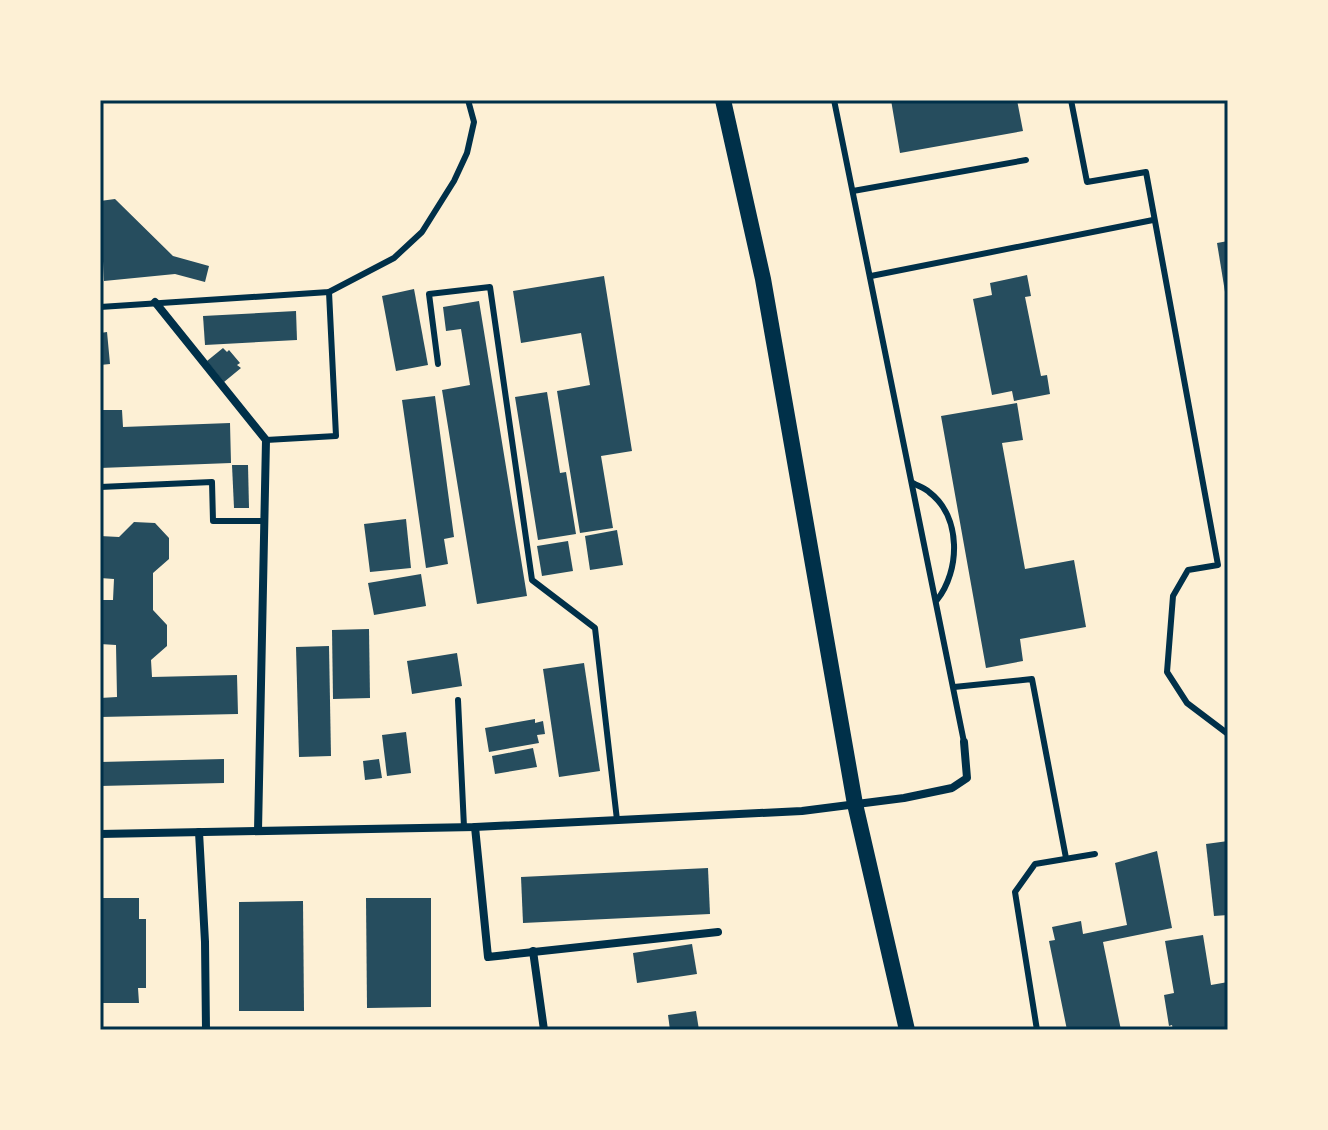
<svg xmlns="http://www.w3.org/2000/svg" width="1328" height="1130" font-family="'Asap Condensed',sans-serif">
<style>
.building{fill:#264d5e}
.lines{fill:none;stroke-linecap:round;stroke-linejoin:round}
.service{stroke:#003049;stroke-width:6}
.minor{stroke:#003049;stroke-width:8}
.secondary{stroke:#003049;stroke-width:16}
.neatline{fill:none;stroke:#003049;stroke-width:3}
</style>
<rect width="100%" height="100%" fill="#fdf0d5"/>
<g class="building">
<path d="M891,100H933V102L947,100H1017L1023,131L900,153Z"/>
<path d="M115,199L173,256L209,266L205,282L175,274L104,281L100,201Z"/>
<path d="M1228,241V298H1226L1217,243Z"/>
<path d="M1027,275L1031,296L1025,297L1041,376L1047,375L1050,394L1014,401L1012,391L992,395L973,299L992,295L990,283Z"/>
<path d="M604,276L632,451L601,456L613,528L580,533L557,391L590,385L581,333L521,343L513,291Z"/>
<path d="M414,289L428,365L396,371L382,296Z"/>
<path d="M479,301L527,596L477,604L442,390L470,385L461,329L446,331L443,307Z"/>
<path d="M296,311L297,340L205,345L203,316Z"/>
<path d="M107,332L110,364L100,365V333Z"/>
<path d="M223,348L227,352L229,350L240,363L237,365L241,368L224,382L207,361Z"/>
<path d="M547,392L560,473L566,472L576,534L538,540L515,397Z"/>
<path d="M435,396L454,537L444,539L448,564L426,568L402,400Z"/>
<path d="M1017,403L1023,440L1002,443L1025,569L1074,560L1086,627L1020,639L1023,661L986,668L941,416Z"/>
<path d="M100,410H122L123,427L230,423L231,463L100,468Z"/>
<path d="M232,465H248L249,508H234Z"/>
<path d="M406,519L411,568L370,572L364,524Z"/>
<path d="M134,522L155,523L169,538V559L153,573V610L167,625V646L151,660L152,677L237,675L238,714L100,717V698L117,697L116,645L100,644V600H113L114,579L100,578V536L119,537Z"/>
<path d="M617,530L623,565L590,570L585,536Z"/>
<path d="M568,541L573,571L542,576L537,546Z"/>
<path d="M421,574L426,606L374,615L368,583Z"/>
<path d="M369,629L370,698L333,699L332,630Z"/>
<path d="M329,646L331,756L299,757L296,647Z"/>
<path d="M457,653L462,686L412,694L407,661Z"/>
<path d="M584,663L600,771L559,777L543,669Z"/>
<path d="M535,719V723L543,721L545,734L537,735L539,743L489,752L485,728Z"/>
<path d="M406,732L411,773L387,776L382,735Z"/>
<path d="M533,748L537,767L495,774L492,756Z"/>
<path d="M224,759V783L100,786V762Z"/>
<path d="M379,759L382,778L365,780L363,761Z"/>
<path d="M1228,841V915L1214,916L1206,844Z"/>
<path d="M1157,851L1172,928L1103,942L1121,1030H1067L1049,941L1055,940L1052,927L1081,921L1083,934L1127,925L1115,863Z"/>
<path d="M708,868L710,914L523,923L521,877Z"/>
<path d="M100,898H139V919H146V988H138L139,1003H100Z"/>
<path d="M366,898H431V1007L367,1008Z"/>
<path d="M303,901L304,1011H239V902Z"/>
<path d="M1203,935L1211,985L1228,982V1027L1210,1030H1173L1172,1025L1169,1026L1164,995L1174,993L1165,941Z"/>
<path d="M692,944L697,974L637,983L633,953Z"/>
<path d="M696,1011L699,1030H670L668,1015Z"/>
</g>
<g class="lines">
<g class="service">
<path d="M834,100L964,742"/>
<path d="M1071,100L1087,182L1146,172L1218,565L1188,570L1173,596L1167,672L1187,703L1228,734"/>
<path d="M853,191L1026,160"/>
<path d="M871,276L1153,220"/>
<path d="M100,307L329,292L394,258L422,232L454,181L467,153L474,122L468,100"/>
<path d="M438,364L429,294L490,287L532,580L595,628L617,820"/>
<path d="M266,440L336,436L329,292"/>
<path d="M913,483C918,486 925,488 929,492C962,517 960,571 937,600"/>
<path d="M100,487L212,482L213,521H265"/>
<path d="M954,687L1032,679L1066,858"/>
<path d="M458,700L464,827"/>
<path d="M1037,1030L1015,892L1035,864L1095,854"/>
</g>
<g class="minor">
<path d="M155,302L266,440L258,831"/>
<path d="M475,827L488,957L718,932"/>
<path d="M199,832L205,942L206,1030"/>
<path d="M100,834L475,827L802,811L904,798L952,788L967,778L964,742"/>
<path d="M533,951L544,1030"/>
</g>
<path class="secondary" d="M723,100L763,279L855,804L907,1030"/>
</g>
<rect width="1328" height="1130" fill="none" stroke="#fdf0d5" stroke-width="204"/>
<rect x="102" y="102" width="1124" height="926" class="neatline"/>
</svg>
